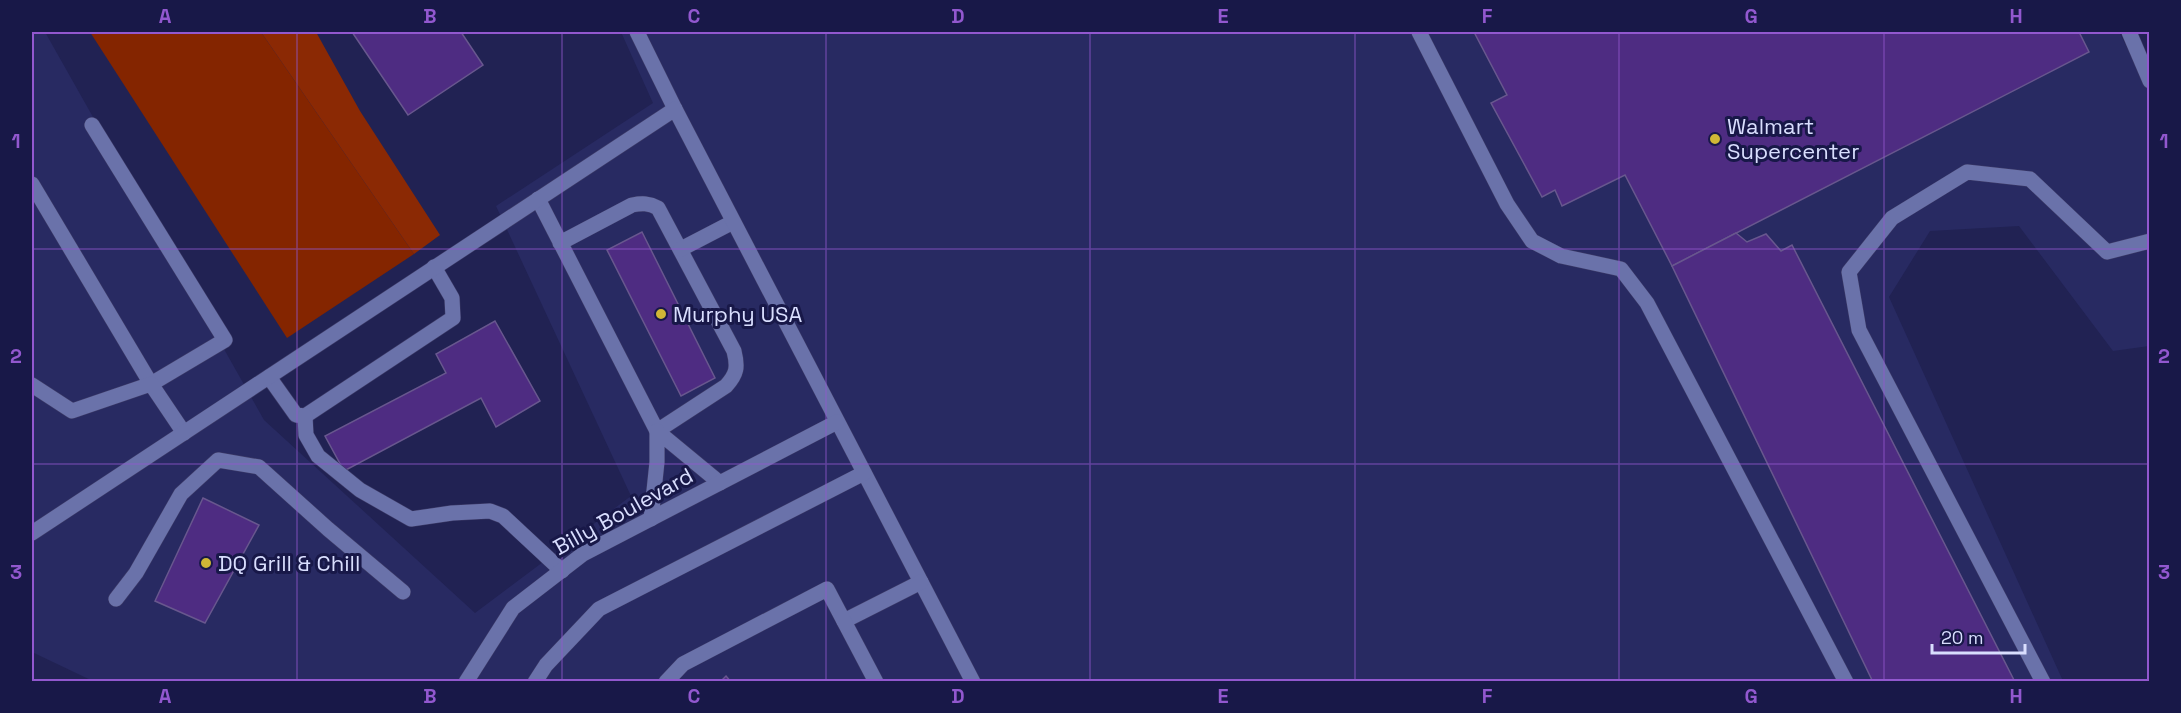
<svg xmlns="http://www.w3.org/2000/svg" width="2181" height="713" font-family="'Space Grotesk',sans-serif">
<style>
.built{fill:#282a62}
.green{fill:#842500}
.forest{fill:#8b2904}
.building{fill:#4e2c82;stroke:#68578e;stroke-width:1.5}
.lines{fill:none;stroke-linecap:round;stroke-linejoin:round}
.minor-casing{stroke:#3d3b67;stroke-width:16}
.minor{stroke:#6a72aa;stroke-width:15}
.grid{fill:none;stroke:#9258cf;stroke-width:1.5;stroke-opacity:0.55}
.poi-dot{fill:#d0b736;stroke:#181848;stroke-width:2}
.labels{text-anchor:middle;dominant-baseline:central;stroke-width:6;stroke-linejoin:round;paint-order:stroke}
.poi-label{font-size:22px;fill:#d9defe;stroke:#181848;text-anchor:start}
.street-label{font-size:22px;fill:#d9defe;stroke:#181848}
.neatline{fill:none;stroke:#9258cf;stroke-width:2}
.grid-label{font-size:20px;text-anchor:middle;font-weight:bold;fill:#9258cf}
</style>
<rect width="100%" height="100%" fill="#212253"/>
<path class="built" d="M32,32H45L264,420L475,613L631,496L496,206L653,103L621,32H2119L2149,90V346L2113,351L2019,226L1930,231L1889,297L2063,681L95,682L32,652Z"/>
<path class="green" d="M90,32H261L414,254L287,338Z"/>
<path class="forest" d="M261,32H316L360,111L440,235L414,254Z"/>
<g class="building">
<path d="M352,32H461L483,65L408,115Z"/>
<path d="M1474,32H2079L2089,52L1672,266L1625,175L1562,206L1555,190L1542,197L1491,103L1507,95Z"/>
<path d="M642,232L715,378L681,396L607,250Z"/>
<path d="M1736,233L1747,242L1766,234L1781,251L1792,245L2015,682H1873L1672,266Z"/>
<path d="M495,321L540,401L496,427L481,398L344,471L325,436L446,373L436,354Z"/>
<path d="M203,498L259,525L205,623L155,601Z"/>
<path d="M726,676L731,682H720Z"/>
</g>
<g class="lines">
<g class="minor-casing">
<g id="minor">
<path d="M637,32L675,109"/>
<path d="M1419,32L1507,204L1532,241L1561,256L1621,269L1647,303L1846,682"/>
<path d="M2129,32L2150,81"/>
<path d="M32,184L151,384L225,340L92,125"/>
<path d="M538,199L657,431L726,386C737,374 738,367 734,351L658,208C649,203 642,203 632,205L560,243"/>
<path d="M681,249L733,222"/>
<path d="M269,377L296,415L305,416L453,318L452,298L434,267"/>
<path d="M32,385L72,411L151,384L184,433"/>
<path d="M305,416L306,435L318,456L360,490L411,519L452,513L490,511L503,516L562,571"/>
<path d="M651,519L657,462V431L720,483"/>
<path d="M32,533L675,109L973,682"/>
<path d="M116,599L136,573L181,494L218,460L259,467L328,529L403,592"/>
<path d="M844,621L921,582"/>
<path d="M466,682L513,608L583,554L837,422"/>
<path d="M535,682L546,665L599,609L864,473"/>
<path d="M666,682L683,664L827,589L876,682"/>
<path d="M2043,682L1859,330L1849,272L1892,218L1967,172L2030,179L2107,252L2150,241"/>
</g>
</g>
<use href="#minor" class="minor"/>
</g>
<path class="grid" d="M297,32V682M562,32V682M826,32V682M1090,32V682M1355,32V682M1619,32V682M1884,32V682M32,249H2150M32,464H2150"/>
<g class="poi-dot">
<circle cx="1715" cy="139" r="6"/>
<circle cx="661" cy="314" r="6"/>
<circle cx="206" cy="563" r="6"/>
</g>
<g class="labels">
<g class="poi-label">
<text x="1727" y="126">Walmart<tspan x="1727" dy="25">Supercenter</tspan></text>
<text x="673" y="314">Murphy USA</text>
<text x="218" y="563">DQ Grill &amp; Chill</text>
</g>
<g class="street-label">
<text transform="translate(623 511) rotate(-29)">Billy Boulevard</text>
</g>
</g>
<rect width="2181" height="713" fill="none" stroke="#181848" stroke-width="66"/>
<path d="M1932 644v9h93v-9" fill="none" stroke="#d9defe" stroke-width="3"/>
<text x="1941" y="644" font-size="18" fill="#d9defe" stroke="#181848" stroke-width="4.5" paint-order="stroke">20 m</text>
<rect x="33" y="33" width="2115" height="647" class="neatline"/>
<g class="grid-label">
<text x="165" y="23">A</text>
<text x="430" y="23">B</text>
<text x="694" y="23">C</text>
<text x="958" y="23">D</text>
<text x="1223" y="23">E</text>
<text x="1487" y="23">F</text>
<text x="1751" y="23">G</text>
<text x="2016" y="23">H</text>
<text x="16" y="148">1</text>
<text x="2164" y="148">1</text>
<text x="16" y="363">2</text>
<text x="2164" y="363">2</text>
<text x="16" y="579">3</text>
<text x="2164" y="579">3</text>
<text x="165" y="703">A</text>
<text x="430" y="703">B</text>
<text x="694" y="703">C</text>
<text x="958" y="703">D</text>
<text x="1223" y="703">E</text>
<text x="1487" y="703">F</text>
<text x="1751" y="703">G</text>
<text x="2016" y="703">H</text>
</g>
</svg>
